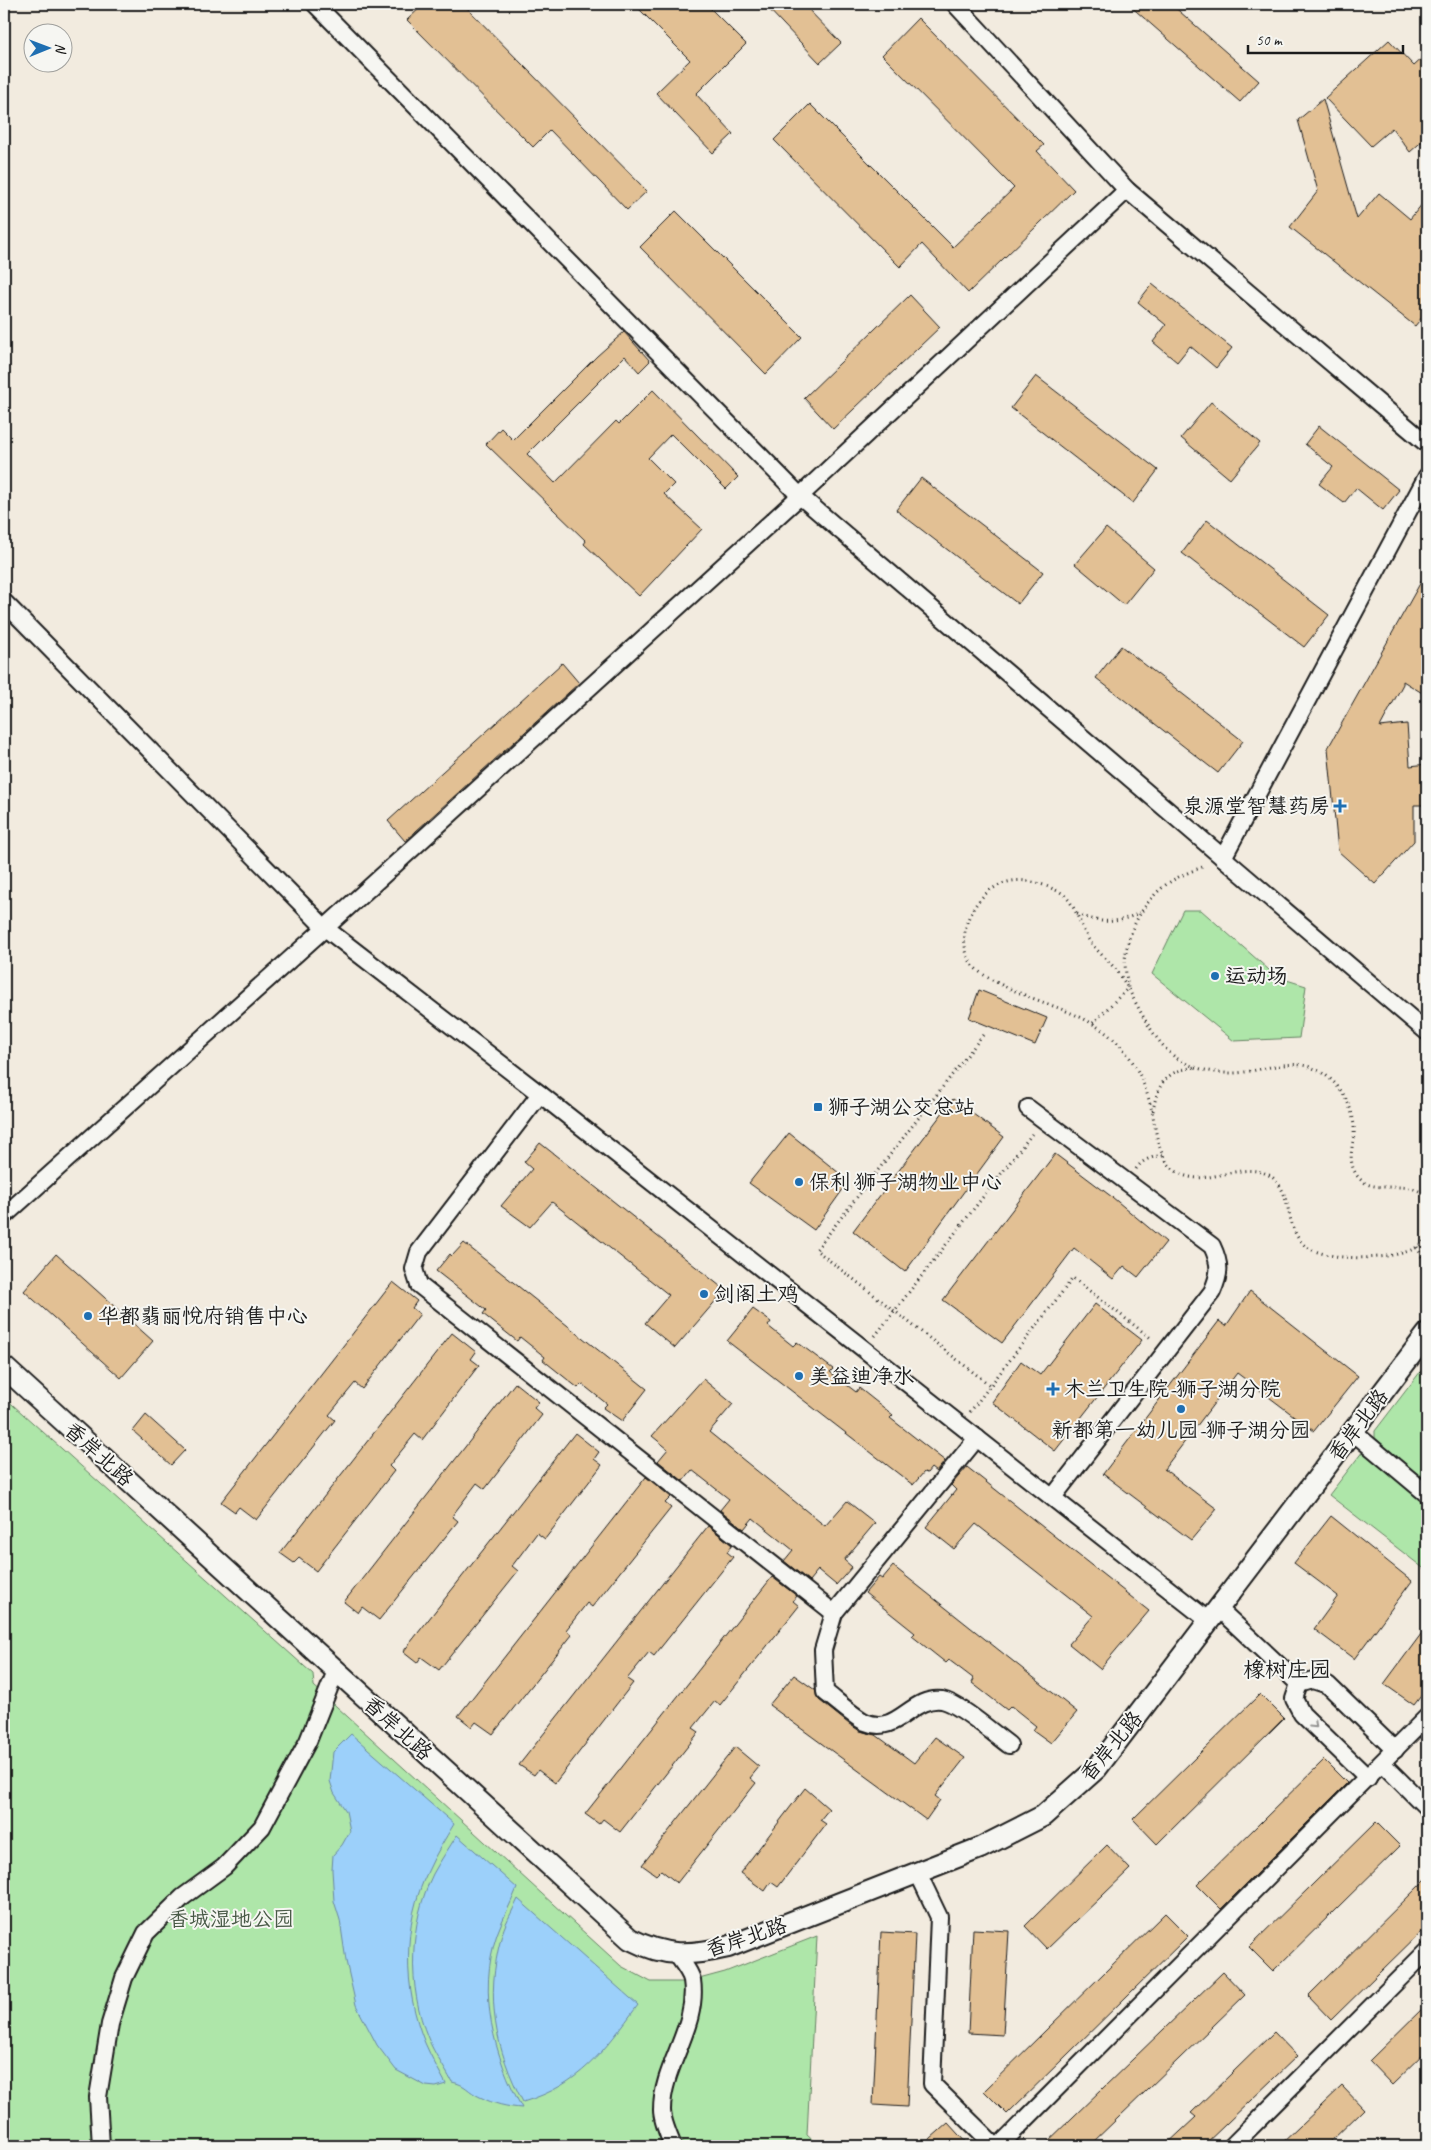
<svg xmlns="http://www.w3.org/2000/svg" width="1431" height="2150" font-family="Caveat,'LXGW WenKai TC',sans-serif">
<style>
.green{fill:#aee6a9;stroke:#658162}
.water{fill:#9cd0fa;stroke:#6988a1}
.building{fill:#e2c094;stroke:#1c1c1c}
.lines{fill:none;stroke-linecap:round;stroke-linejoin:round}
.minor-casing{stroke:#1c1c1c;stroke-width:20}
.tertiary-casing{stroke:#1c1c1c;stroke-width:24}
.path{stroke:#1c1c1c;stroke-width:3;stroke-dasharray:1 4;stroke-linecap:butt}
.minor{stroke:#f6f6f2;stroke-width:16}
.tertiary{stroke:#f6f6f2;stroke-width:20}
.oneway{stroke:#949492}
.poi-dot{fill:#1f6fb2;stroke:#f6f6f2;stroke-width:2}
.labels{text-anchor:middle;dominant-baseline:central;stroke-width:4;stroke-linejoin:round;paint-order:stroke}
.poi-label{font-size:21px;fill:#1c1c1c;stroke:#f6f6f2;text-anchor:start}
.street-label{font-size:21px;fill:#1c1c1c;stroke:#f6f6f2}
.park-label{font-size:21px;fill:#485946;stroke:#f6f6f2}
.neighbourhood-label{font-size:22px;fill:#1c1c1c;stroke:#f6f6f2}
</style>
<rect width="100%" height="100%" fill="#f2ebdf"/>
<filter id="ink" filterUnits="userSpaceOnUse"><feTurbulence type="fractalNoise" baseFrequency=".02" numOctaves="2"/><feDisplacementMap in="SourceGraphic" scale="10" xChannelSelector="R" yChannelSelector="G"/><feConvolveMatrix kernelMatrix="1 2 1 2 8 2 1 2 1" color-interpolation-filters="sRGB"/></filter>
<g filter="url(#ink)">
<g class="green">
<path d="M1183,910H1201L1277,977L1306,986L1299,1038L1234,1041L1152,974Z"/>
<path d="M1427,1363V1482L1375,1438V1431Z"/>
<path d="M4,1397L313,1674L314,1686L621,1966L651,1982H688L725,1972L817,1936L807,2135L819,2146H4Z"/>
<path d="M1363,1451L1427,1505V1571L1329,1495Z"/>
</g>
<g class="water">
<path d="M351,1734L454,1824C445,1839 435,1855 428,1871C402,1923 403,1990 425,2043C431,2057 439,2071 446,2084L436,2087L426,2086L396,2070L377,2045L356,2005L346,1961L340,1920L334,1901L332,1870L333,1855L342,1845L350,1831L346,1811L334,1793L330,1781L333,1752Z"/>
<path d="M457,1835L517,1888C511,1903 503,1918 497,1934C477,1993 494,2056 522,2108C507,2107 494,2104 480,2097C467,2091 467,2085 452,2082C444,2067 434,2053 428,2038C407,1987 409,1923 433,1874C440,1861 449,1848 457,1835Z"/>
<path d="M518,1899L638,2005C604,2051 580,2085 523,2102C495,2049 485,1997 501,1938C504,1925 512,1912 518,1899Z"/>
</g>
<g class="building">
<path d="M424,4H463L647,191L627,210L550,130L533,147L407,20Z"/>
<path d="M634,4H706L746,44L696,94L733,134L713,153L656,93L690,60Z"/>
<path d="M764,4H803L841,43L820,63Z"/>
<path d="M1128,4H1171L1259,81L1240,102Z"/>
<path d="M918,18L1044,145L1037,151L1074,190L968,293L922,244L900,267L774,140L810,104L953,247L1014,188L882,55Z"/>
<path d="M1389,40L1414,66L1427,54V137L1410,152L1392,128L1371,146L1325,98Z"/>
<path d="M1323,99L1357,219L1379,193L1410,219L1427,198V311L1415,326L1290,227L1318,191L1298,120Z"/>
<path d="M676,211L802,337L766,374L640,247Z"/>
<path d="M1152,284L1232,348L1216,368L1190,346L1177,362L1153,342L1166,325L1138,302Z"/>
<path d="M910,295L940,327L833,429L804,398Z"/>
<path d="M624,332L650,361L639,372L625,356L527,454L555,483L616,421L619,424L653,390L738,477L726,489L671,434L648,458L674,484L664,494L702,529L639,596L584,544L586,541L486,444L501,428L513,440L597,356Z"/>
<path d="M1036,376L1158,470L1133,503L1011,408Z"/>
<path d="M1211,402L1260,443L1230,479L1181,438Z"/>
<path d="M1319,426L1399,490L1383,510L1356,488L1344,503L1319,484L1333,467L1305,444Z"/>
<path d="M921,478L1043,572L1018,604L896,510Z"/>
<path d="M1207,520L1329,615L1304,647L1182,553Z"/>
<path d="M1106,528L1154,568L1124,605L1075,564Z"/>
<path d="M1427,571V696L1403,681V684L1380,727L1407,724L1410,766L1427,764V805H1414V841L1375,884L1338,851L1328,748Z"/>
<path d="M1121,646L1243,741L1218,773L1096,678Z"/>
<path d="M562,663L579,683L405,841L388,821Z"/>
<path d="M979,990L1047,1018L1035,1045L969,1018Z"/>
<path d="M953,1099L1004,1137L905,1272L853,1231Z"/>
<path d="M789,1133L849,1181L814,1230L749,1183Z"/>
<path d="M540,1143L725,1290L675,1348L645,1323L669,1295L552,1202L530,1227L501,1206L532,1169L524,1162Z"/>
<path d="M1055,1154L1112,1197L1166,1242L1138,1277L1124,1266L1113,1279L1074,1248L1002,1343L943,1300Z"/>
<path d="M464,1243L647,1389L622,1421L603,1408L607,1404L582,1384L578,1388L543,1360L545,1357L520,1337L517,1341L483,1314L486,1310L436,1271L450,1254L452,1256Z"/>
<path d="M56,1254L153,1341L121,1378L24,1291Z"/>
<path d="M393,1282L417,1301L412,1308L420,1314L362,1389L355,1383L329,1415L335,1420L256,1520L239,1507L235,1512L221,1502Z"/>
<path d="M1250,1291L1358,1376L1314,1431L1237,1373L1164,1469L1217,1509L1191,1540L1103,1474L1219,1321L1226,1326Z"/>
<path d="M1095,1304L1142,1340L1055,1451L992,1402L1021,1361L1040,1375Z"/>
<path d="M753,1309L771,1322L768,1326L793,1346L797,1342L833,1369L830,1372L856,1392L859,1388L893,1415L890,1418L945,1461L936,1472L931,1468L927,1473L924,1472L913,1485L727,1341Z"/>
<path d="M452,1333L476,1352L471,1359L479,1365L422,1440L415,1434L389,1466L394,1471L316,1571L299,1558L294,1563L280,1553Z"/>
<path d="M703,1379L733,1404L709,1432L825,1526L847,1501L875,1523L844,1560L852,1567L836,1585L818,1570L809,1581L784,1561L793,1550L753,1518L744,1529L720,1510L729,1499L692,1470L683,1481L658,1461L668,1449L652,1436Z"/>
<path d="M515,1383L539,1402L534,1408L542,1415L485,1489L477,1483L452,1516L458,1521L379,1620L362,1607L358,1613L344,1602Z"/>
<path d="M146,1415L185,1450L171,1465L133,1431Z"/>
<path d="M575,1433L599,1452L594,1459L602,1465L545,1539L537,1533L512,1566L518,1571L439,1670L421,1657L417,1663L403,1652Z"/>
<path d="M967,1467L1149,1611L1100,1669L1069,1644L1093,1616L976,1524L954,1549L926,1527L956,1490L951,1485Z"/>
<path d="M646,1477L671,1497L665,1503L671,1508L592,1607L587,1603L566,1630L572,1635L493,1734L476,1722L472,1727L458,1716Z"/>
<path d="M1331,1516L1412,1581L1354,1659L1314,1629L1338,1596L1294,1563Z"/>
<path d="M708,1526L732,1545L727,1552L733,1557L654,1656L649,1652L627,1679L633,1683L555,1783L538,1770L534,1775L519,1765Z"/>
<path d="M893,1566L1077,1712L1051,1743L1033,1730L1036,1726L1011,1706L1007,1710L972,1683L974,1679L949,1660L946,1663L912,1636L915,1633L865,1593L879,1577L882,1579Z"/>
<path d="M772,1577L797,1596L793,1601L799,1606L720,1705L715,1701L693,1728L699,1732L620,1832L603,1819L599,1824L585,1814Z"/>
<path d="M1427,1626V1688L1414,1705L1384,1684Z"/>
<path d="M794,1675L815,1690L819,1700L849,1724L860,1731L876,1735L914,1763L935,1737L965,1758L935,1796L940,1800L926,1820L769,1705Z"/>
<path d="M1260,1694L1284,1718L1157,1844L1133,1819Z"/>
<path d="M735,1747L759,1767L750,1778L756,1783L677,1883L661,1870L656,1875L642,1865Z"/>
<path d="M1324,1760L1347,1783L1221,1909L1197,1885Z"/>
<path d="M805,1788L829,1809L820,1820L826,1824L778,1887L771,1882L765,1891L740,1873Z"/>
<path d="M1376,1822L1400,1846L1273,1971L1249,1947Z"/>
<path d="M1107,1845L1130,1869L1047,1949L1025,1926Z"/>
<path d="M1427,1878V1926L1331,2020L1308,1996Z"/>
<path d="M1165,1913L1188,1936L1007,2114L984,2091Z"/>
<path d="M973,1929L1009,1931L1003,2035L968,2033Z"/>
<path d="M881,1932L915,1934L907,2107L873,2105Z"/>
<path d="M1223,1972L1245,1995L1147,2090L1089,2146H1043Z"/>
<path d="M1427,2004V2051L1392,2085L1369,2061Z"/>
<path d="M1274,2032L1297,2056L1203,2146H1165L1196,2117L1191,2113Z"/>
<path d="M1342,2086L1364,2109L1326,2146H1279Z"/>
<path d="M948,2123L969,2146H922Z"/>
</g>
<g class="lines">
<g class="minor-casing">
<g id="minor">
<path d="M315,4L800,496L1427,1032"/>
<path d="M955,4L1127,190L1427,444"/>
<path d="M4,602L325,928L540,1094L1209,1621"/>
<path d="M1223,858L1427,476"/>
<path d="M540,1094L419,1252L414,1269L419,1285L834,1613"/>
<path d="M1028,1108L1212,1246C1221,1265 1220,1274 1212,1292L1053,1497"/>
<path d="M4,1216L325,928L800,496L1127,190"/>
<path d="M1353,1432L1427,1494"/>
<path d="M977,1438L834,1613L823,1650L825,1692C837,1701 853,1716 865,1722C898,1736 910,1696 942,1700C959,1703 994,1734 1009,1745"/>
<path d="M1219,1609L1299,1684"/>
<path d="M1299,1684L1294,1699L1302,1714L1368,1778"/>
<path d="M1299,1684L1313,1680L1328,1685L1395,1750"/>
<path d="M1382,1763L1427,1808"/>
<path d="M918,1873L939,1917L932,2084L995,2146"/>
<path d="M101,2146L98,2097L110,2024L124,1978L146,1933L183,1897L224,1867L262,1827L308,1741L336,1671"/>
<path d="M673,2146C669,2136 662,2121 662,2110C662,2065 699,2027 692,1980C690,1971 681,1961 676,1953"/>
<path d="M999,2146L1427,1717"/>
<path d="M1232,2146L1427,1951"/>
</g>
</g>
<g class="tertiary-casing">
<path id="tertiary" d="M4,1367L630,1939C665,1957 689,1956 728,1947L980,1848L1043,1816L1097,1768L1427,1334"/>
</g>
<g class="path">
<path d="M1077,914C1103,924 1114,924 1140,913"/>
<path d="M1093,1023L1128,988C1127,980 1125,970 1125,961C1127,930 1146,896 1173,880C1183,874 1195,870 1205,866"/>
<path d="M983,1035L816,1250L991,1386"/>
<path d="M1153,1111C1158,1082 1166,1071 1196,1067"/>
<path d="M1136,1169C1143,1159 1152,1157 1163,1155"/>
<path d="M1427,1197C1408,1176 1371,1199 1356,1174C1348,1161 1352,1149 1354,1135C1356,1107 1338,1077 1310,1067C1289,1060 1266,1069 1245,1072C1220,1076 1188,1069 1170,1053C1147,1031 1136,1000 1120,975C1111,962 1098,953 1089,940C1080,926 1076,905 1063,894C1059,891 1055,890 1051,888C1040,883 1024,879 1012,881C977,887 952,931 971,963C983,983 1048,1003 1071,1013C1086,1019 1099,1027 1111,1037C1134,1056 1145,1083 1152,1111C1156,1130 1157,1152 1171,1167C1199,1194 1236,1160 1267,1174C1293,1187 1284,1224 1302,1243C1321,1263 1395,1261 1417,1247C1421,1245 1424,1241 1427,1238"/>
<path d="M1417,1247L1427,1266"/>
<path d="M875,1336L1032,1134"/>
<path d="M970,1412L1073,1278L1152,1339"/>
</g>
<use href="#minor" class="minor"/>
<use href="#tertiary" class="tertiary"/>
</g>
<defs><path id="oneway-chevron" d="M-2-3.5L2.5 0L-2 3.5" fill="none" stroke-width="1.6" stroke-linecap="round" stroke-linejoin="round" transform="scale(1.25)"/></defs>
<use class="oneway" href="#oneway-chevron" transform="translate(1314 1725) rotate(44)"/>
</g>
<g class="poi-dot">
<path d="M1337.5 798.5h5v5h5v5h-5v5h-5v-5h-5v-5h5z"/>
<circle cx="1215" cy="976" r="5"/>
<rect x="813" y="1102" width="10" height="10" rx="2.5"/>
<circle cx="799" cy="1182" r="5"/>
<circle cx="704" cy="1294" r="5"/>
<circle cx="88" cy="1316" r="5"/>
<circle cx="799" cy="1376" r="5"/>
<path d="M1050.5 1381.5h5v5h5v5h-5v5h-5v-5h-5v-5h5z"/>
<circle cx="1181" cy="1409" r="5"/>
</g>
<g class="labels">
<g class="poi-label">
<text x="1330" y="806" text-anchor="end">泉源堂智慧药房</text>
<text x="1225" y="976">运动场</text>
<text x="828" y="1107">狮子湖公交总站</text>
<text x="809" y="1182">保利·狮子湖物业中心</text>
<text x="714" y="1294">剑阁土鸡</text>
<text x="98" y="1316">华都翡丽悦府销售中心</text>
<text x="809" y="1376">美益迪净水</text>
<text x="1064" y="1389">木兰卫生院-狮子湖分院</text>
<text x="1181" y="1430" text-anchor="middle">新都第一幼儿园-狮子湖分园</text>
</g>
<g class="street-label">
<text transform="translate(1358 1425) rotate(-53)">香岸北路</text>
<text transform="translate(99 1454) rotate(42)">香岸北路</text>
<text transform="translate(398 1728) rotate(42)">香岸北路</text>
<text transform="translate(1111 1746) rotate(-50)">香岸北路</text>
<text transform="translate(746 1937) rotate(-18)">香岸北路</text>
</g>
<g class="park-label">
<text x="231" y="1919">香城湿地公园</text>
</g>
<g class="neighbourhood-label">
<text x="1287" y="1670">橡树庄园</text>
</g>
</g>
<rect width="1431" height="2150" fill="none" stroke="#f6f6f2" stroke-width="20"/>
<rect x="10" y="10" width="1411" height="2130" fill="none" stroke="#1c1c1c" stroke-width="2" filter="url(#ink)"/>
<g transform="translate(48 48) rotate(89)"><circle r="24" fill="#f6f6f2" stroke="#9f9f9c"/>
<path d="M0-4L9 19L0 12L-9 19Z" fill="#1f6fb2"/>
<text y="-8" font-size="14" font-weight="bold" text-anchor="middle" fill="#1c1c1c">N</text>
</g>
<path d="M1248 45v8h155v-8" fill="none" stroke="#1c1c1c" stroke-width="2.5"/>
<text x="1256" y="45" font-size="15" fill="#1c1c1c" stroke="#f6f6f2" stroke-width="4" paint-order="stroke">50 m</text>
</svg>
